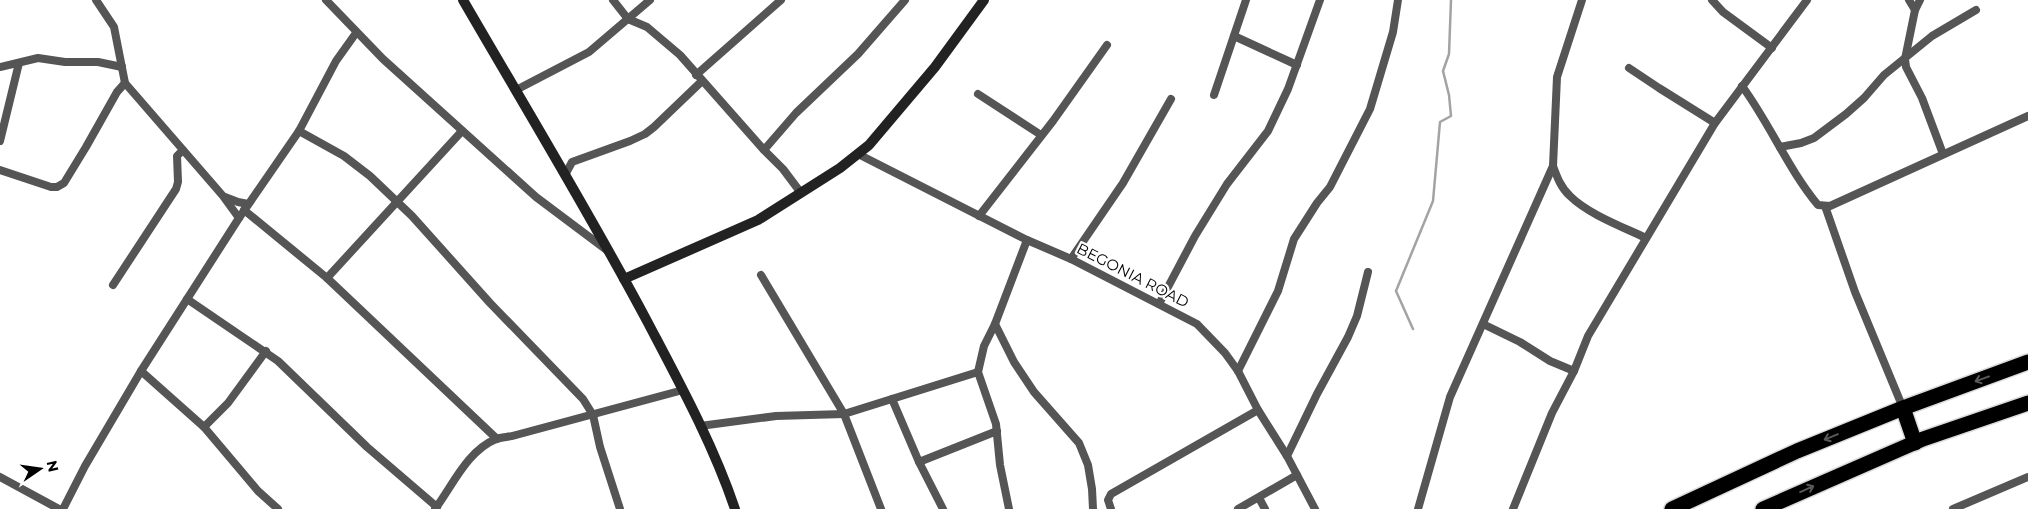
<svg xmlns="http://www.w3.org/2000/svg" width="2028" height="509" font-family="Montserrat,sans-serif">
<style>
.lines{fill:none;stroke-linecap:round;stroke-linejoin:round}
.stream{stroke:#a3a3a3;stroke-width:2.5}
.highway-casing{stroke:#dbdbdb;stroke-width:18}
.street{stroke:#555;stroke-width:8}
.secondary{stroke:#222;stroke-width:10}
.highway{stroke:#000;stroke-width:15}
.oneway{stroke:#595959}
.labels{text-anchor:middle;dominant-baseline:central;stroke-width:4.5;stroke-linejoin:round;paint-order:stroke}
.street-label{font-size:15px;fill:#000;stroke:#fff}
</style>
<rect width="100%" height="100%" fill="#fff"/>
<g class="lines">
<path class="stream" d="M1413,329L1396,291L1433,201L1440,122L1451,116L1449,95L1443,71L1449,54L1451,0"/>
<g class="highway-casing">
<g id="highway">
<path d="M1903,408L1915,443"/>
<path d="M1672,509L1797,451L1903,408L2028,362"/>
<path d="M1763,509L1923,439L2028,403"/>
</g>
</g>
<g class="street">
<path d="M96,0L114,27L125,83L223,196L239,218"/>
<path d="M326,0L383,59L536,197L608,251"/>
<path d="M613,0L628,19L647,27L680,55L764,150L783,169L801,193"/>
<path d="M1582,0L1557,77L1553,166C1557,177 1561,188 1570,196C1588,214 1623,227 1646,238"/>
<path d="M1712,0L1723,12L1772,48"/>
<path d="M1909,0L1915,10"/>
<path d="M1920,0L1915,10L1905,59L1906,67L1922,98L1943,154"/>
<path d="M1234,36L1297,65"/>
<path d="M0,67L38,58L65,62H98L122,67"/>
<path d="M1629,68L1659,88L1715,123"/>
<path d="M696,75L781,0"/>
<path d="M1742,86C1770,124 1788,169 1818,205L1830,206L2028,116"/>
<path d="M516,90L589,52L650,0"/>
<path d="M978,94L1041,135"/>
<path d="M1214,95L1246,0"/>
<path d="M299,131L344,156L370,176L412,216L490,303L583,399L593,415L600,447L620,509"/>
<path d="M0,141L19,63"/>
<path d="M1780,147L1801,143L1814,138L1846,114L1864,98L1884,75L1932,36L1976,10"/>
<path d="M764,150L796,113L858,54L905,0"/>
<path d="M858,154L1027,240L1071,259L1197,324L1225,353L1238,371L1258,410L1287,456L1315,509"/>
<path d="M0,170L51,187H57L64,183L86,147L117,92L125,83"/>
<path d="M565,175L572,162L630,141L645,134L654,127L702,81"/>
<path d="M225,197L238,202L248,204"/>
<path d="M1825,206L1855,292L1903,408"/>
<path d="M244,210L327,278L497,439"/>
<path d="M979,216L1053,121L1107,45"/>
<path d="M1071,259L1123,183L1171,99"/>
<path d="M327,278L462,131"/>
<path d="M113,285L176,189L178,182L177,156L183,150"/>
<path d="M187,299L278,361L367,447L437,507"/>
<path d="M1159,304L1195,236L1227,184L1268,131L1288,89L1320,0"/>
<path d="M995,324L1014,362L1034,392L1079,443L1088,465L1092,489L1093,509"/>
<path d="M1483,324L1520,342L1550,361L1574,371"/>
<path d="M141,371L204,427L258,491L278,509"/>
<path d="M1238,371L1278,291L1294,239L1317,203L1330,187L1370,109L1393,32L1398,0"/>
<path d="M892,399L919,462L943,509"/>
<path d="M700,426L776,416L844,414L761,275"/>
<path d="M204,427L228,403L266,351"/>
<path d="M1287,456L1317,394L1348,337L1357,316L1368,272"/>
<path d="M919,462L997,431"/>
<path d="M0,477L59,509"/>
<path d="M1259,498L1265,509"/>
<path d="M63,509L85,466L141,371L239,218L299,131L336,61L356,33"/>
<path d="M435,509C453,485 467,451 496,439C502,437 510,437 516,435L683,390"/>
<path d="M881,509L844,414L978,372"/>
<path d="M1009,509L1000,465L996,424L978,372L984,346L995,324L1027,240"/>
<path d="M1111,509L1108,500L1111,494L1258,410"/>
<path d="M1238,509L1297,475"/>
<path d="M1418,509L1450,397L1553,166"/>
<path d="M1513,509L1552,413L1574,371L1588,336L1715,123L1807,0"/>
<path d="M1953,509L2028,477"/>
</g>
<g class="secondary">
<path d="M463,0C525,107 589,212 647,321C679,382 713,444 735,509"/>
<path d="M624,279L758,220L840,168L869,145L935,67L984,0"/>
</g>
<use href="#highway" class="highway"/>
</g>
<defs><path id="oneway-shaft" d="M-6 0H5M1.5-3L5.5 0L1.5 3" fill="none" stroke-width="1.6" stroke-linecap="round" stroke-linejoin="round" transform="scale(1.25)"/></defs>
<g class="oneway">
<use href="#oneway-shaft" transform="translate(1982 379) rotate(160)"/>
<use href="#oneway-shaft" transform="translate(1831 437) rotate(158)"/>
<use href="#oneway-shaft" transform="translate(1807 489) rotate(-24)"/>
</g>
<g class="labels">
<g class="street-label">
<text transform="translate(1133 275) rotate(27)">BEGONIA ROAD</text>
</g>
</g>
<g transform="translate(40 469) rotate(77)" stroke="#ffffff" stroke-width="4" paint-order="stroke">
<path d="M0-4L9 19L0 12L-9 19Z" fill="#000000"/>
<text y="-8" font-size="14" font-weight="bold" text-anchor="middle" fill="#000000">N</text>
</g>
</svg>
